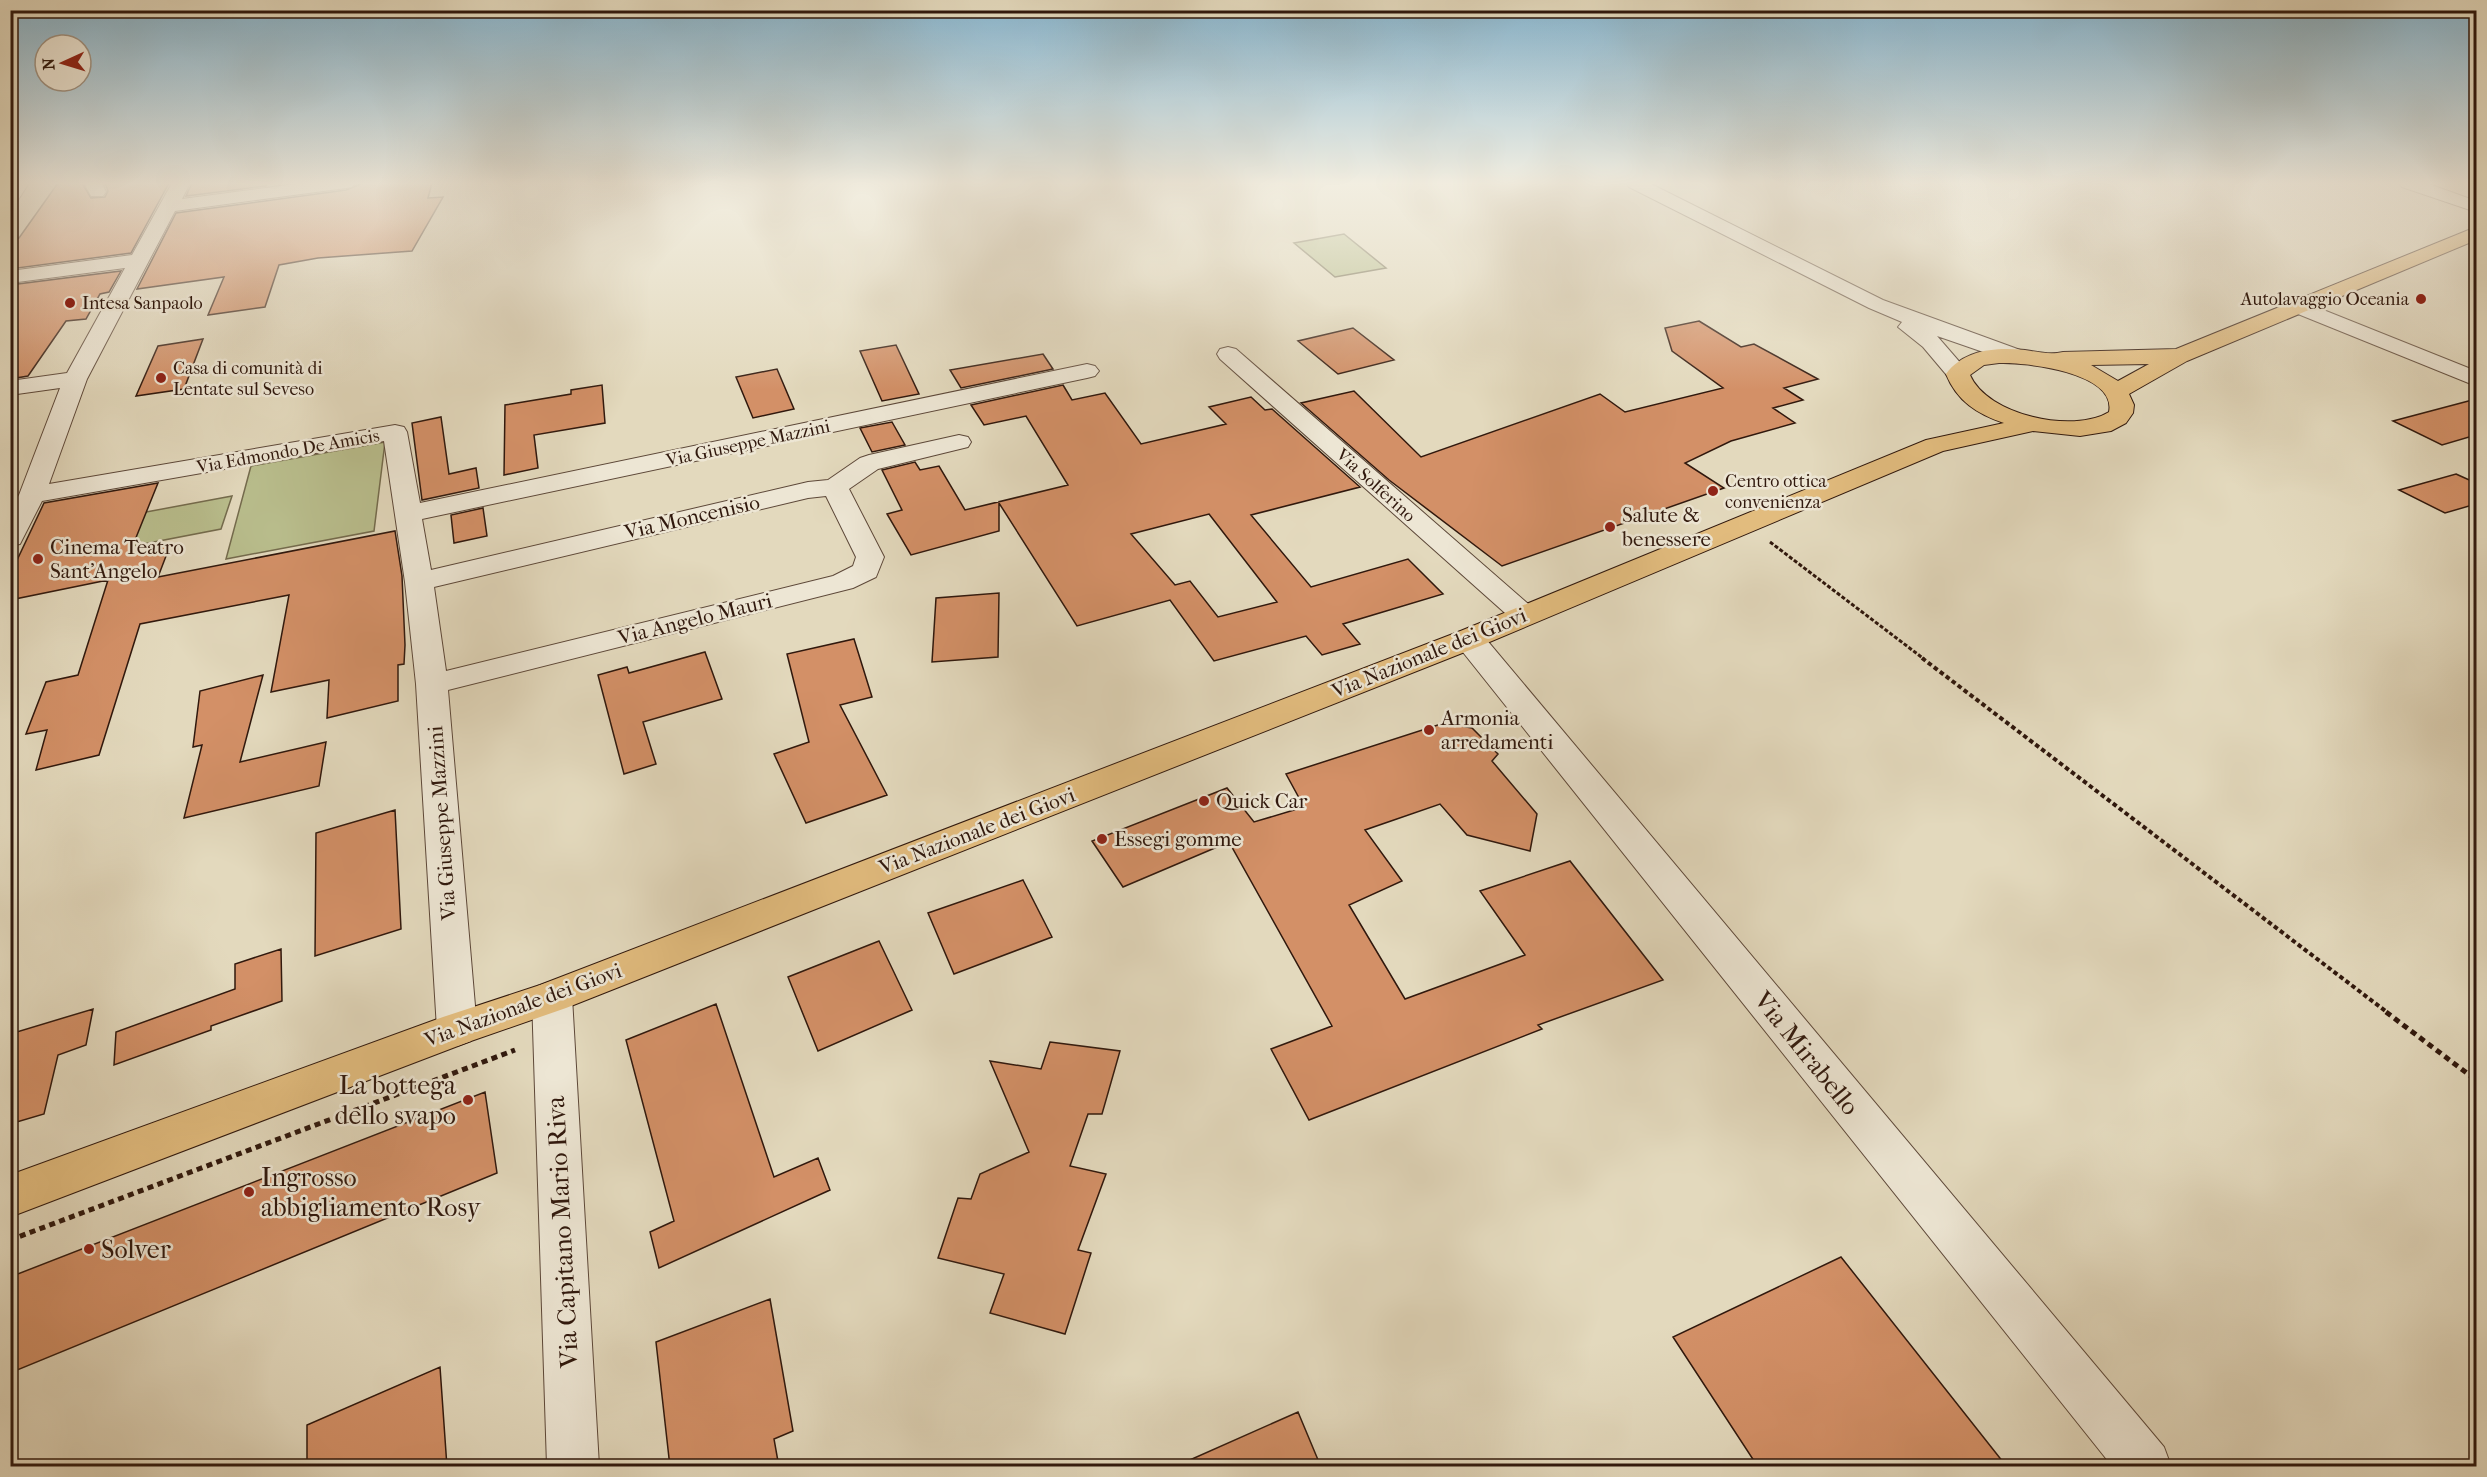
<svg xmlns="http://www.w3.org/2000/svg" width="2487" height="1477" font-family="'IM FELL French Canon',serif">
<rect width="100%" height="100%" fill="#e3d9bd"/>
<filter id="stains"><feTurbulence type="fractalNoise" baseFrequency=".00333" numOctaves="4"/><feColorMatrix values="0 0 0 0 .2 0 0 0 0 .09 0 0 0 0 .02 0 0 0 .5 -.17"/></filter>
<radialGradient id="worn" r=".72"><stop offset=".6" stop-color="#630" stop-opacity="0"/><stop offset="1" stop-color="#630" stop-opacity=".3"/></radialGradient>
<path fill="#b9be8d" stroke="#746b4d" stroke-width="1.5" d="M1344,234L1386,268L1335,277L1294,243Z
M385,442L374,531L226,559L251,466Z
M232,496L221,529L102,552L114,518Z"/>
<path fill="#d39067" stroke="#30180d" stroke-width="1.5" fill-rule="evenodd" d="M58,183H82L91,198L105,197L108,191L105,183H169L131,253L10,269V239L19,238Z
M192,183H266V186L186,196Z
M363,183H432L428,198L443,197L412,251L318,258L279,265L265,307L208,315L224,277L137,289L176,213L346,190Z
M121,271L109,292L100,294L86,319L66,321L28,376L10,379V285Z
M1699,321L1741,347L1754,344L1818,379L1784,388L1803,400L1773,408L1795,423L1731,441L1685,463L1724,488L1502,566L1389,480L1301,403L1354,391L1421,457L1600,394L1625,412L1723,388L1672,351L1665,328Z
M1353,328L1394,360L1338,374L1298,341Z
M203,339L184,389L136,396L158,346Z
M896,345L919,394L882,401L860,351Z
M1043,354L1053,369L961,388L950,370Z
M777,369L794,409L753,418L736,377Z
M602,385L605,423L534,435L538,468L504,475L505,405L571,394V390Z
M1063,385L1072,400L1105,393L1141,444L1226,424L1209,407L1251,397L1265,410L1272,409L1360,487L1251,515L1311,587L1408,559L1443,594L1343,624L1360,644L1322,655L1306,636L1214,661L1170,600L1077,626L999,503V531L911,555L887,514L902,510L882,470L915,462L920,470L939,466L965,510L1068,485L1026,416L984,425L971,405ZM1209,514L1277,602L1218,617L1190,581L1175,585L1131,534Z
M2476,399V435L2442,445L2393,421Z
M441,417L449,474L476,468L479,488L422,500L412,423Z
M892,422L905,445L872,452L860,428Z
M2456,474L2476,483V504L2445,513L2399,490Z
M158,483L131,550L171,543L158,577L395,531L402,576L405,645L404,664L398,665V701L327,718L329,680L271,692L289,595L140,624L99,755L36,770L47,730L26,734L46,682L78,675L108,580L10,600V575L44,503Z
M483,508L487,536L454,543L451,515Z
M999,593L998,657L932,662L936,598Z
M854,639L872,697L840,705L887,795L806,823L774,754L809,742L787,654Z
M705,652L722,699L643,722L656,764L624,774L598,675L627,667L629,673Z
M263,675L240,762L326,742L319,786L184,818L202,745L193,747L200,691Z
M1444,723L1472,728L1498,754L1492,761L1537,814L1530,851L1467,835L1440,804L1365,830L1402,881L1349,905L1405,999L1525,955L1480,891L1570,861L1663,980L1538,1025L1542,1029L1309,1120L1271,1049L1332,1026L1229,842L1123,887L1092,841L1227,788L1254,822L1304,807L1286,774Z
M395,810L401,929L315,956L316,833Z
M1023,880L1052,937L954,974L928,913Z
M879,941L912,1010L818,1051L788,977Z
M281,949L282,1001L211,1026V1030L114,1065L116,1032L235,989V964Z
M716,1004L774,1177L818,1158L830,1190L659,1268L650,1232L674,1221L626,1040Z
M93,1009L86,1045L58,1055L44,1114L10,1124V1034Z
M1050,1042L1120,1051L1102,1114H1088L1070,1166L1106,1174L1078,1250L1091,1253L1065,1334L990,1313L1004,1274L938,1258L958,1198L971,1199L980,1174L1029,1152L990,1061L1041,1069Z
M485,1092L497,1173L10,1373V1277Z
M1841,1257L2007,1467H1758L1673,1337Z
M770,1299L793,1431L774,1439L779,1467H670L656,1342Z
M440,1367L447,1467H307V1425Z
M1298,1412L1321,1467H1174Z"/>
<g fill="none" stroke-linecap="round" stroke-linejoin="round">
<g stroke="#5d4839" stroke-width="2">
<path id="minor" d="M29,183L16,203L10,204L11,183Z
M84,183H102L106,192L103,196H91Z
M172,183H190L182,199L303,183H355L352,187L346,188L175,211L87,379L49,484L395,425L404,427L407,432L420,503L1087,364L1095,366L1099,371L1095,376L1087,378L422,519L431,570L808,482L828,480L860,458L869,455L959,435L968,437L971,442L968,447L878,469L849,489L884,557L876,577L853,588L448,690L477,1029L471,1041L457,1046L443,1041L437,1029L416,684L405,582L384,441L42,501L20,544L10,546V511L19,495L60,388L10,395V381L67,373L125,268L10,283V271L132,255ZM826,496L856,557L853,566L833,576L446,671L434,587L808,498Z
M1626,183H1649L1883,300L2023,351L2026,356L2023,361L2015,363L1937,336L1970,374L1966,379L1958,381L1950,379L1923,347L1898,327L1902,322L1869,308L1629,187Z
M2399,183H2426L2476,201V212L2402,187Z
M2301,301L2476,371V386L2293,312L2290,307L2293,302Z
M1228,347L1236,349L1534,609L1539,615L1534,621L1524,624L1514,621L1220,359L1217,354L1220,349Z
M1469,630L1480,632L2164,1447L2171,1466H2112L1458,646L1454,639L1458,632Z
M552,981L566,986L572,997L599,1466H547L532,997L538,986Z"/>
</g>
<g stroke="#30180d" stroke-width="2">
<path id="major" d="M2476,227V240L2187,361L2129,394L2134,405L2133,413L2126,423L2111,431L2080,436L2033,431L1943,451L1480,646L566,1008L471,1041L10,1217V1175L443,1017L540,985L1458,632L1926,440L2004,423C1977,414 1957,401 1946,374C1964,349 1997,347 2025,350C2039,352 2050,355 2063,352L2176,349ZM1999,363C2024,362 2117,372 2109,412C2073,434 1987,415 1970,375L1984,365ZM2149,364L2118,381L2091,365Z"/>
</g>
<path stroke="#30180d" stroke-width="3" stroke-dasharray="4 2" stroke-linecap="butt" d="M1770,542L1924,659"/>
<path stroke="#30180d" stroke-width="4" stroke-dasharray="4.5 3" stroke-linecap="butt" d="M1922,658L2388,1013"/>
<path stroke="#30180d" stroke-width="5" stroke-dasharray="6 4.5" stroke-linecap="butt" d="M2386,1012L2476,1080
M10,1240L515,1050"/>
<use href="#minor" fill="#ede6d4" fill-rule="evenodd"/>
<use href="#major" fill="#e2bc7e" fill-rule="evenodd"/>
</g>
<linearGradient id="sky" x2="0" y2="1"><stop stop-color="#87b6d0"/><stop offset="0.47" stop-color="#f2eee1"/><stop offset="1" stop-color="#f2eee1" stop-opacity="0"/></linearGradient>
<rect width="2487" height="390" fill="url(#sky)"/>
<g fill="#8f2418" stroke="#ede6d4" stroke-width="2">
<circle cx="2421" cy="299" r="6"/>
<circle cx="70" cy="303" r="6"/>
<circle cx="161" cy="378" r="6"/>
<circle cx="1713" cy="491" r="6"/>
<circle cx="1610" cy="527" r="6"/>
<circle cx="38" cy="559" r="6"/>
<circle cx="1429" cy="730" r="6"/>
<circle cx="1204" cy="801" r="6"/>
<circle cx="1102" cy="839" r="6"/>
<circle cx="468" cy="1100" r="6"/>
<circle cx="249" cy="1192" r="6"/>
<circle cx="89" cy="1249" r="6"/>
</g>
<g text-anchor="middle" stroke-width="5" stroke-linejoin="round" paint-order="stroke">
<g font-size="18" fill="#30180d" stroke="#ede6d4" text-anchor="start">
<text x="2409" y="305" text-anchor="end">Autolavaggio Oceania</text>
<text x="82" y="309">Intesa Sanpaolo</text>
<text x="173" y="374">Casa di comunità di<tspan x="173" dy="21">Lentate sul Seveso</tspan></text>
<text x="1725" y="487">Centro ottica<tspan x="1725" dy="21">convenienza</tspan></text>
</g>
<g font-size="18" fill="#30180d" stroke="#ede6d4">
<text transform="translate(748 443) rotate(-12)" y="6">Via Giuseppe Mazzini</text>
<text transform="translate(288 451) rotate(-10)" y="6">Via Edmondo De Amicis</text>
<text transform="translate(1376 485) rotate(42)" y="6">Via Solferino</text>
</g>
<g font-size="21" fill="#30180d" stroke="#ede6d4" text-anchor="start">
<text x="1622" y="522">Salute &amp;<tspan x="1622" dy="24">benessere</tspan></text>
<text x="50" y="554">Cinema Teatro<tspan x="50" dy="24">Sant'Angelo</tspan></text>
<text x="1441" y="725">Armonia<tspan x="1441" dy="24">arredamenti</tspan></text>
<text x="1216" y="808">Quick Car</text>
<text x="1114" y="846">Essegi gomme</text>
</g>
<g font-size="21" fill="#30180d" stroke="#ede6d4">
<text transform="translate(692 517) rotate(-13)" y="7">Via Moncenisio</text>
<text transform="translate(695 619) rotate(-14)" y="7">Via Angelo Mauri</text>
<text transform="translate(1429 653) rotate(-22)" y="7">Via Nazionale dei Giovi</text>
<text transform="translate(442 823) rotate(-94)" y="7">Via Giuseppe Mazzini</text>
<text transform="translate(977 831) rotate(-21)" y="7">Via Nazionale dei Giovi</text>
<text transform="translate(523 1005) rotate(-20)" y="7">Via Nazionale dei Giovi</text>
</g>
<g font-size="26" fill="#30180d" stroke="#ede6d4">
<text transform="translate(1807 1053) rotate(51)" y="9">Via Mirabello</text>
<text transform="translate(562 1232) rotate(-93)" y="9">Via Capitano Mario Riva</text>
</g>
<g font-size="26" fill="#30180d" stroke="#ede6d4" text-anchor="start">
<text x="456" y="1094" text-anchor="end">La bottega<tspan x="456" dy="30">dello svapo</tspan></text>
<text x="261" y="1186">Ingrosso<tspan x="261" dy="30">abbigliamento Rosy</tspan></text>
<text x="101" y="1258">Solver</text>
</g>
</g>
<rect width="2487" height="1477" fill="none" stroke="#e3d9bd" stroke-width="36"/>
<rect x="12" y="12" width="2463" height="1453" fill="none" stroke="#30180d" stroke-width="3"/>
<rect x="18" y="18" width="2451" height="1441" fill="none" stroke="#30180d" stroke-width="1.5"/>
<g transform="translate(63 63) rotate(266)"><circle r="28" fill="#ede6d4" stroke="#a19484" stroke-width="1.5"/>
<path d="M0-4.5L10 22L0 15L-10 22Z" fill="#8f2418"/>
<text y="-9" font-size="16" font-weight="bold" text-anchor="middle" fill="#30180d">N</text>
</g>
<rect width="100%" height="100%" filter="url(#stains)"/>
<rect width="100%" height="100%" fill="url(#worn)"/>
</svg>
